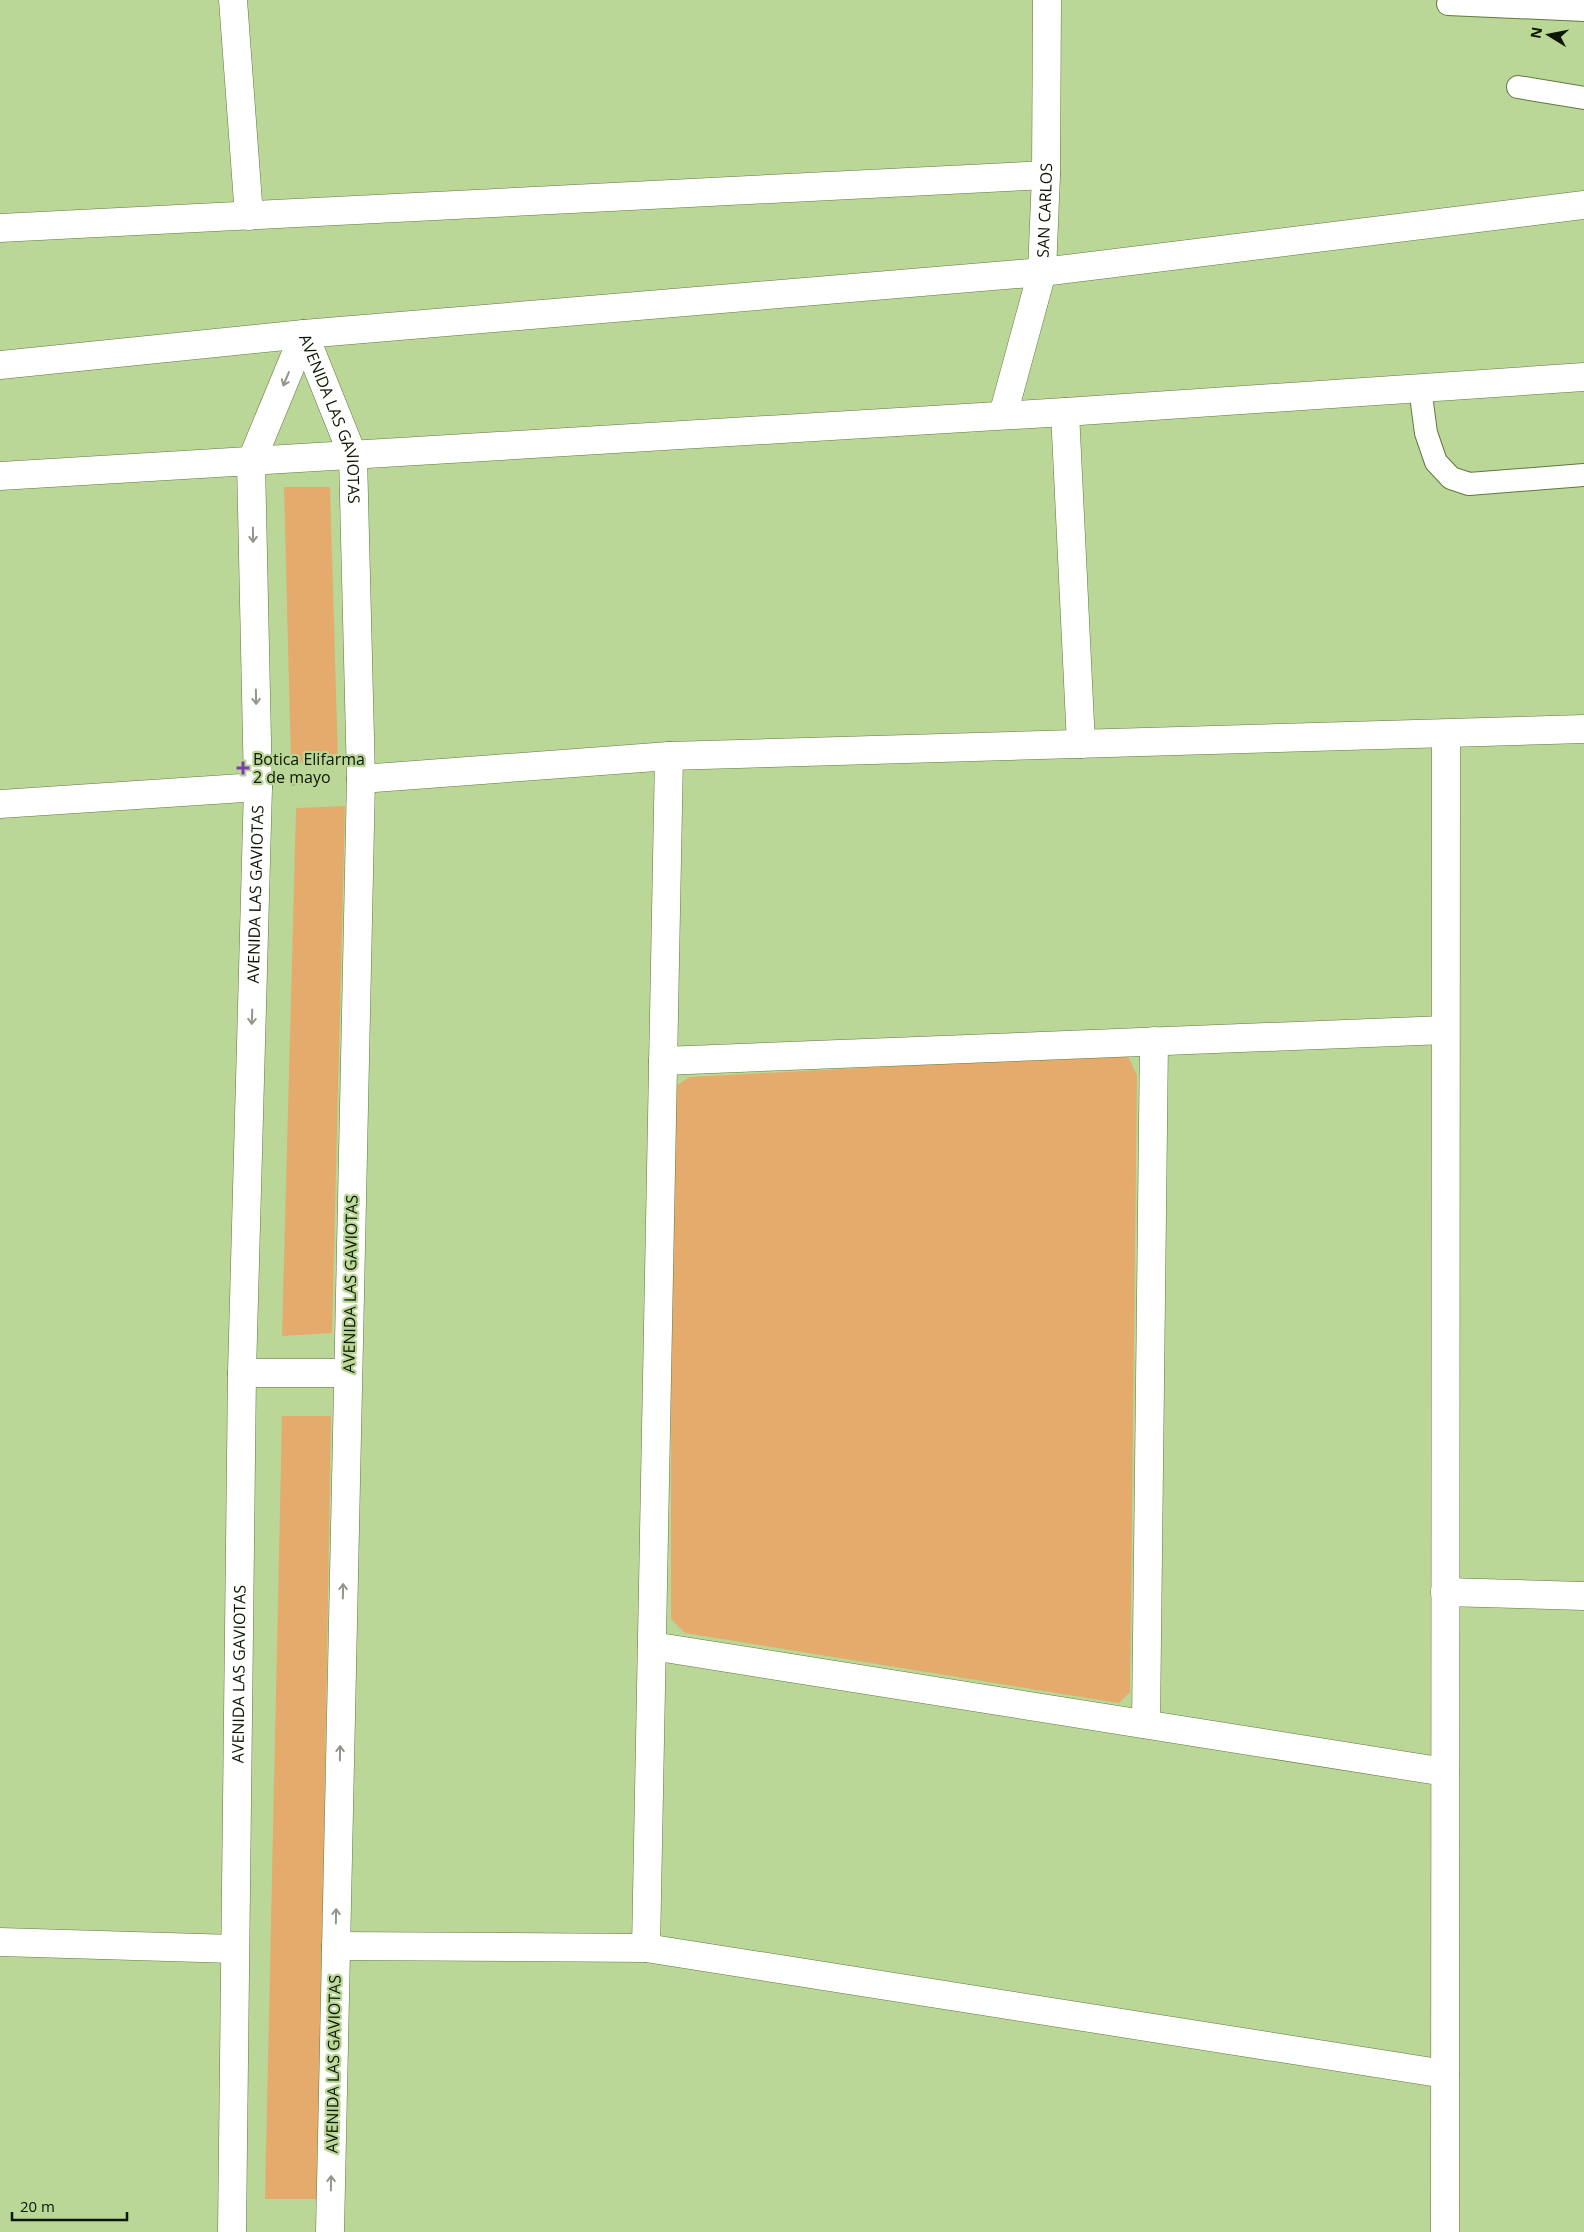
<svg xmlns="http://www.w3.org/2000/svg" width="1584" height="2232" font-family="'Open Sans',sans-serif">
<rect width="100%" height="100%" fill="#bad797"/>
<path fill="#e4ab6d" d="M284,487H330L338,762L291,763Z
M345,806L332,1333L282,1336L296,808Z
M1127,1054L1137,1075L1130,1692L1119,1703L685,1633L671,1619V1089L690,1077Z
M282,1416H331L318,2199H265Z"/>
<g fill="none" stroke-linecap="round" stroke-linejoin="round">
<g stroke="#60793c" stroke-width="24">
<path id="service" d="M1448,4L1584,10
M1518,87L1584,98
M1420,388L1426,433L1436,462L1451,478L1469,484L1584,475"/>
</g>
<g stroke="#60793c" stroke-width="29">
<g id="minor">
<path d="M233,0L249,216"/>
<path d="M0,228L1046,175"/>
<path d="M1065,412L1081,744"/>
<path id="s1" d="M1003,415L1042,272L1046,175L1047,0"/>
<path d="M361,779L669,756L1584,729"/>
<path d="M0,804L258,787"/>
<path d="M663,1061L1445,1030"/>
<path d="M242,1373H348"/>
<path d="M1445,1592L1584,1596"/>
<path d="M652,1646L1445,1772"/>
<path d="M1146,1724L1154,1041"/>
<path d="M0,1942L234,1949"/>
<path d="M336,1946L646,1948L1445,2074"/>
<path d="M646,1948L669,756"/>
<path d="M1445,2232L1446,734"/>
</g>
</g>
<g stroke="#60793c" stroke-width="29">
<g id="tertiary">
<path id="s2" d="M304,334L353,456L361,779L330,2232"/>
<path d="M0,365L304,334L1042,272L1584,205"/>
<path d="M0,476L1065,412L1584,377"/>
<path id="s3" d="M232,2232L242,1373L258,787L251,462L304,334"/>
</g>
</g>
<path stroke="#758a5b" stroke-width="3" stroke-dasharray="4 4" stroke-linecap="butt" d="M291,784L327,782"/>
<use href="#service" stroke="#fff" stroke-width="22"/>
<use href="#minor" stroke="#fff" stroke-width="28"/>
<use href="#tertiary" stroke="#fff" stroke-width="28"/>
</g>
<defs><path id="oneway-shaft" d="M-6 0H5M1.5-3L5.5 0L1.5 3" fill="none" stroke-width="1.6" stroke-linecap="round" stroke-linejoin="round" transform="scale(1.25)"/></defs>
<g stroke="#92968d">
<use href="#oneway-shaft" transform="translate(286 379) rotate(113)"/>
<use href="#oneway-shaft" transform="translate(253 535) rotate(89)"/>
<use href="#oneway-shaft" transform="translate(256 697) rotate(89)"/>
<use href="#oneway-shaft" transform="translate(252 1017) rotate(92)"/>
<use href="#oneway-shaft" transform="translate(343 1591) rotate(-89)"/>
<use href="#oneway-shaft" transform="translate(340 1753) rotate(-89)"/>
<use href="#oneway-shaft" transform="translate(336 1916) rotate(-89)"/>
<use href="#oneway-shaft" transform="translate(331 2183) rotate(-89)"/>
</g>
<path fill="#7e3baf" stroke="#bad797" stroke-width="2" d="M240.5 760.5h5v5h5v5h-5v5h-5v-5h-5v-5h5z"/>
<g text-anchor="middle" stroke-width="4.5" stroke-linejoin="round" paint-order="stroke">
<g font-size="16" fill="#0c1601" stroke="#bad797">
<text dy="6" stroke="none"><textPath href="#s1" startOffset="210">SAN CARLOS</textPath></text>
<text dy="6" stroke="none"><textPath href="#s2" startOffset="90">AVENIDA LAS GAVIOTAS</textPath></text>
<text dy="6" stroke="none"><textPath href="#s3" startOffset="1338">AVENIDA LAS GAVIOTAS</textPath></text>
<text transform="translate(350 1284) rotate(-89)" y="6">AVENIDA LAS GAVIOTAS</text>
<text dy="6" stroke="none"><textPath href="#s3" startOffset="558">AVENIDA LAS GAVIOTAS</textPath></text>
<text transform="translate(333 2064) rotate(-89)" y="6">AVENIDA LAS GAVIOTAS</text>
</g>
<g font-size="16" fill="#0c1601" stroke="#bad797" text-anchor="start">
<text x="253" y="765">Botica Elifarma<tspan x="253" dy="18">2 de mayo</tspan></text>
</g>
</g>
<g transform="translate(1549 35) rotate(280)" stroke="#bad797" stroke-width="4" paint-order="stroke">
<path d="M0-4L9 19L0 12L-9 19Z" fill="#0c1601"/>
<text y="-8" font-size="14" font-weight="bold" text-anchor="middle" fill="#0c1601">N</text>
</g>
<path d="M12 2212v8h115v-8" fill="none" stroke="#0c1601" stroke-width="2.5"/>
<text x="20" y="2212" font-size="15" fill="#0c1601" stroke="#bad797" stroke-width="4" paint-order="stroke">20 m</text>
</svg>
